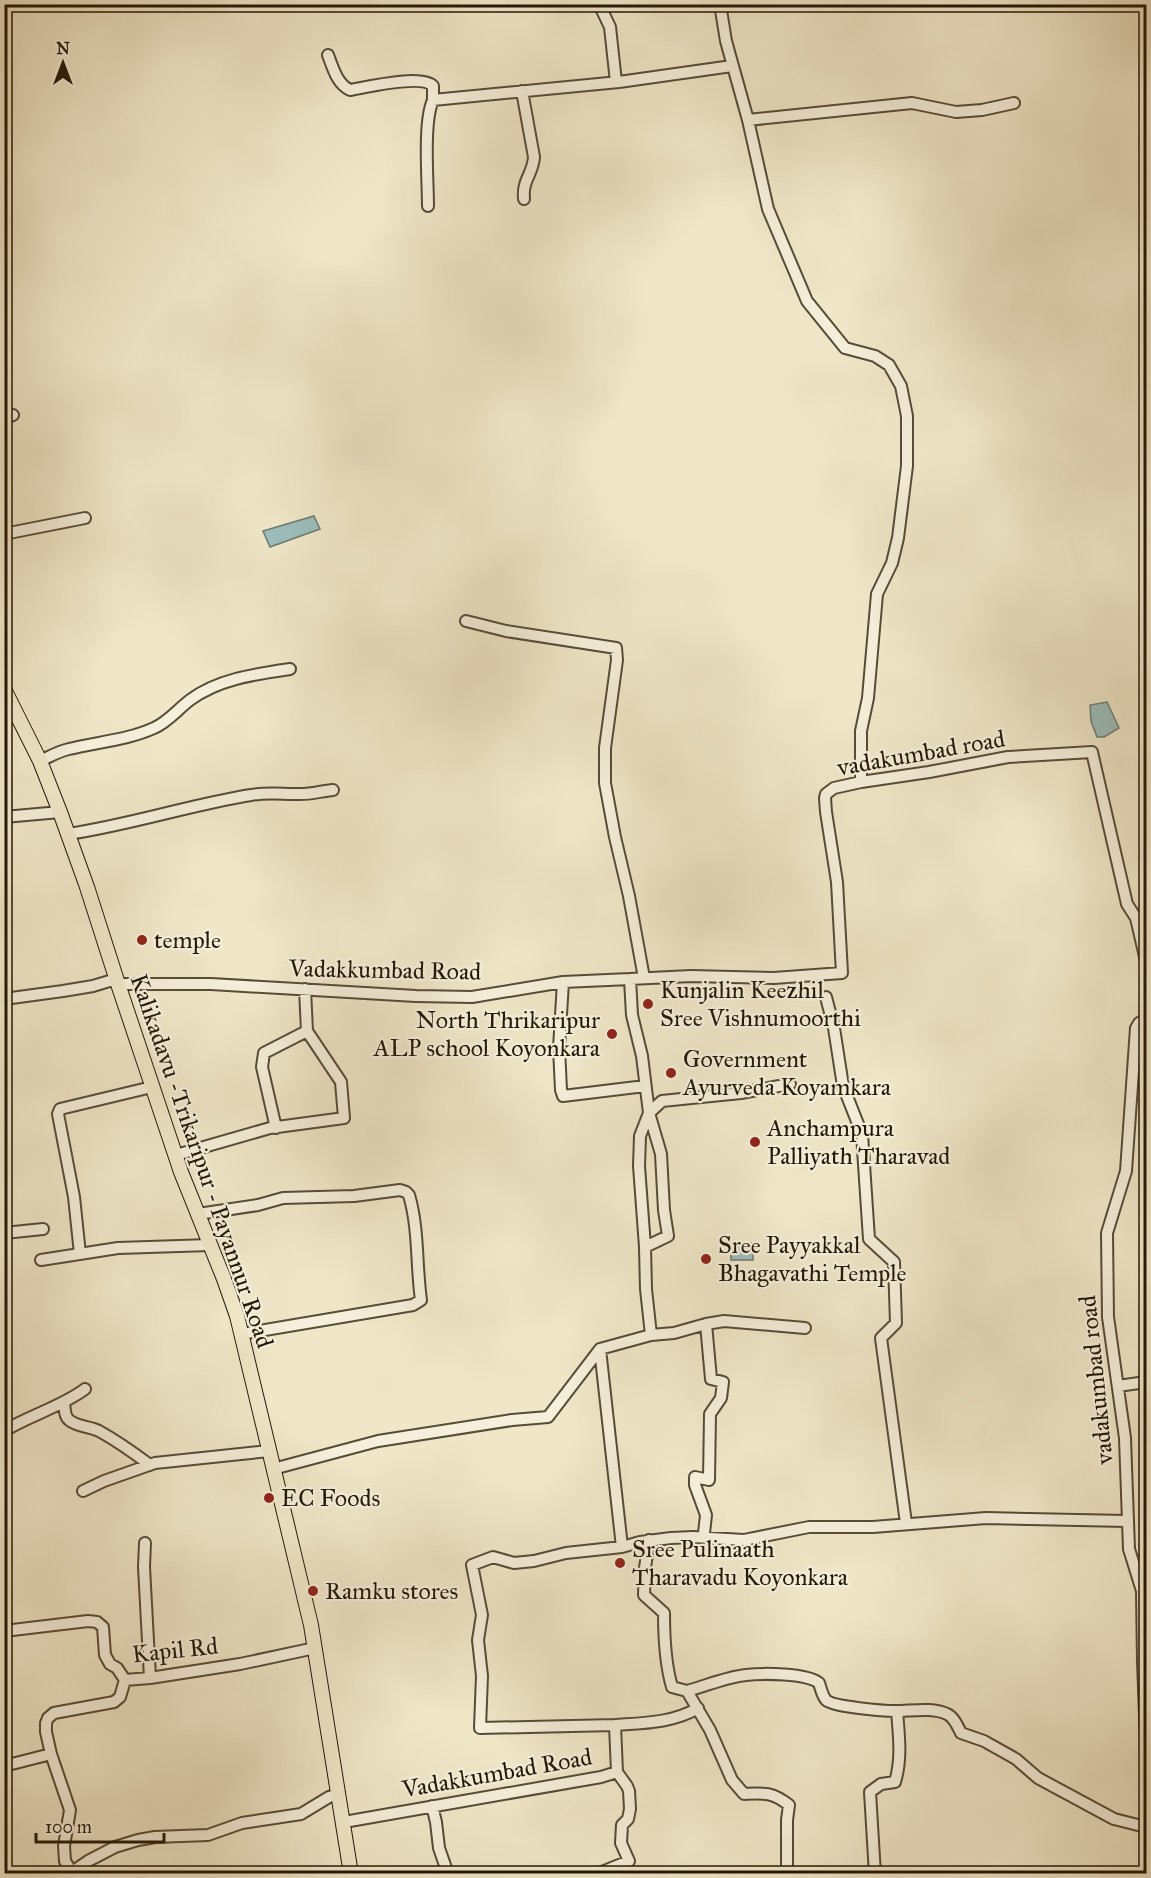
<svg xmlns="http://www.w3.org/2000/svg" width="1151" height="1878" font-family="'IM FELL Great Primer',serif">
<rect width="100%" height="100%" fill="#efe7c8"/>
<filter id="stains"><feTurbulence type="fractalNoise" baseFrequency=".00333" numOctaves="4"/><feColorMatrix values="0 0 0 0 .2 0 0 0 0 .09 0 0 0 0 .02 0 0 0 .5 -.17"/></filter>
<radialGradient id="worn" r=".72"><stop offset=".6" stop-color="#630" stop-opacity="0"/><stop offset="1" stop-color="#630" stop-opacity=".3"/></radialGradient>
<path fill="#9cbebd" stroke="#6c7c74" stroke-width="1.5" d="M314,516L320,529L270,547L263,531Z
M1107,702L1119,728L1104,737H1097L1091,721L1090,705Z
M753,1243V1260H731V1243Z"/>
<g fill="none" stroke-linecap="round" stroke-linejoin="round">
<g stroke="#574c36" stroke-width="14">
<path id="minor" d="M599,4L610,27L616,82
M720,4L726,41L748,120L768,209L807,301L845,348L875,356L889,365L901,386L907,416V466L898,538L892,563L877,594L868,698L861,731V782
M328,55C333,68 337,84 350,90C367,87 422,74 433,86V100
M522,91L534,157C533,174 522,180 524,199
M748,120L912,103L956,112L982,110L1014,103
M428,206C428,180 423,122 433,100L619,82L732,66
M4,418L13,415
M4,534L85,518
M466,621L506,631L616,648L617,660L605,748V783L615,837L629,896L644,978
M40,761C49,757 59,751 69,749C97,742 128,740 154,728C168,722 178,709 190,700C218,679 256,674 290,669
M4,817L60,812
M68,834C130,825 189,805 251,795C267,792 282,794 297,794C309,795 321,791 333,790
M630,979L691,976L774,978L842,973L837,882L826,812L825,798L826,794L834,788L861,782L929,772L1008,757L1092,752L1127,904L1136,918L1146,961
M563,982L559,1048L561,1090L563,1096L645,1086
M118,984H211L416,996L472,997L563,982L630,979L632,1015L642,1056L649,1113L640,1136L639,1166L645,1247L646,1289L651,1335L600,1349L622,1547L566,1553L534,1561L514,1563L493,1557L472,1565L482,1615L478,1640L482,1676L480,1728L615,1725L617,1772L601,1777L344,1822
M826,997L834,1028L843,1086L862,1134L869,1239L894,1262L896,1323L881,1338L906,1523
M4,999L63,991L93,986L116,979
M1146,1019L1139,1023L1136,1028L1126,1171L1107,1233L1108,1317L1125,1438L1129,1549L1142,1591L1143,1662L1146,1743
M276,1128L262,1067L264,1053L307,1031L305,989
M176,1155L270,1128L344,1118L341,1082L307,1031
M198,1214L258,1205L283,1198L354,1196L400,1190L406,1192L409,1195C419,1229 416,1265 421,1300L413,1305L241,1334
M4,1233L43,1229
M645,1247L668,1236L664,1210L661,1154L649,1113L662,1101L741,1093L790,1084
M80,1254L74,1197L58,1114L60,1109L152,1087
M41,1260L118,1248L210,1245
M651,1335L674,1333L706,1324L724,1321L805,1328
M1118,1386L1146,1382
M64,1402C65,1408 64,1416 69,1420C77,1427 89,1426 99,1431C117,1441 134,1453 150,1465
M4,1431C30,1415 61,1407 85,1389
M273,1469L378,1441L512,1420L548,1417L600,1349
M83,1491L104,1481L155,1463L269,1451
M704,1533L706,1515L695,1485V1477L709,1480L710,1414L721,1398L723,1382L711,1379L706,1324
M649,1540L645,1568L644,1595L664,1613C664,1639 665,1663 672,1687L687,1691
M145,1543L144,1567L150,1678
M622,1547L640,1542L671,1538L693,1537L744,1540L809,1527H873L986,1518L1127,1521
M4,1631L88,1621L97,1622L103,1627L105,1655L110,1664L117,1668L125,1680L150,1678L240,1664L315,1648
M615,1725C643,1723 673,1723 698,1708
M4,1766L51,1754
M432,1806L436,1822L439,1848L448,1874
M72,1872L88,1861L115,1847L138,1840L155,1837L208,1835L242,1823L301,1814L329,1797L339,1794
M73,1874L65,1861L64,1846L70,1810L51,1754L46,1732V1723L48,1718L54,1713L114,1702L120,1697L125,1680
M597,1874L629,1861L621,1843L622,1825L628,1819L630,1809L629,1791L627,1786L617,1772
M787,1874V1820L789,1805C772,1792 765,1793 744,1794L732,1780L710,1730L687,1691C706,1686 726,1677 746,1675C763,1673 806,1673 819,1683C821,1689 822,1695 826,1700C833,1707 884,1711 896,1711C911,1711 933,1707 947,1714C954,1717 958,1727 961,1733L984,1741L1016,1759L1038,1778L1114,1819L1146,1827
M875,1874L870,1792L881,1784L895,1782C902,1759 899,1736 897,1711"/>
</g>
<g stroke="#241806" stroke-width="16">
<path id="major" d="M4,689L40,761L60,812L87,887L118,984L181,1172L224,1279L237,1316L311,1625L351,1874"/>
</g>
<use href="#minor" stroke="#f5efdb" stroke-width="10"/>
<use href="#major" stroke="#efe7c8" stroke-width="14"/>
</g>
<g fill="#8f2418" stroke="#f5efdb" stroke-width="2">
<circle cx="142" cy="940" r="6"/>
<circle cx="648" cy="1004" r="6"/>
<circle cx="612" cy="1034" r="6"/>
<circle cx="671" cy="1073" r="6"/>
<circle cx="755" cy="1142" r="6"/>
<circle cx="706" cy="1259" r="6"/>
<circle cx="269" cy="1498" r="6"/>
<circle cx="620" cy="1563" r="6"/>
<circle cx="313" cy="1591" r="6"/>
</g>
<g text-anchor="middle" stroke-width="4.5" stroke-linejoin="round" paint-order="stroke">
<g font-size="24" fill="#241806" stroke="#f5efdb">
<text transform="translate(921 753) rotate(-10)" y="8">vadakumbad road</text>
<text transform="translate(385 970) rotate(1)" y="8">Vadakkumbad Road</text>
<text transform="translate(202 1161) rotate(71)" y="8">Kalikadavu -Trikaripur - Payannur Road</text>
<text transform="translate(1096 1380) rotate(-96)" y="8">vadakumbad road</text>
<text transform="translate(175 1650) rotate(-6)" y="8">Kapil Rd</text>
<text transform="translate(497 1773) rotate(-10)" y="8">Vadakkumbad Road</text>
</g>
<g font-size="24" fill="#241806" stroke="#f5efdb" text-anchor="start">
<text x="154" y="948">temple</text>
<text x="660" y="998">Kunjalin Keezhil<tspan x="660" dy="28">Sree Vishnumoorthi</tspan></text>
<text x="600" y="1028" text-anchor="end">North Thrikaripur<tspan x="600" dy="28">ALP school Koyonkara</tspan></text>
<text x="683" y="1067">Government<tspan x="683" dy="28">Ayurveda Koyamkara</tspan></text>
<text x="767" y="1136">Anchampura<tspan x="767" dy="28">Palliyath Tharavad</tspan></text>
<text x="718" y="1253">Sree Payyakkal<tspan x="718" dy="28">Bhagavathi Temple</tspan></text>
<text x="281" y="1506">EC Foods</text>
<text x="632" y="1557">Sree Pulinaath<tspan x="632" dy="28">Tharavadu Koyonkara</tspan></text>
<text x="325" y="1599">Ramku stores</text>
</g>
</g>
<rect width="1151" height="1878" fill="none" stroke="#efe7c8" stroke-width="24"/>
<rect x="6" y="6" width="1139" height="1866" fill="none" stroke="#241806" stroke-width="3"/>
<rect x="12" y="12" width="1127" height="1854" fill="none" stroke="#241806" stroke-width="1.5"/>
<g transform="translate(63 63)" stroke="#f5efdb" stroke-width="4.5" paint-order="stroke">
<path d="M0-4.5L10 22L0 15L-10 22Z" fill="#241806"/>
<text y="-9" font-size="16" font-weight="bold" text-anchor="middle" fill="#241806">N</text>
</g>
<path d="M36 1833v9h128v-9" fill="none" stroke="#241806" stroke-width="3"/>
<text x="45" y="1833" font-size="18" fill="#241806" stroke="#f5efdb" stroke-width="4.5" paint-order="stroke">100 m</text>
<rect width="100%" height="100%" filter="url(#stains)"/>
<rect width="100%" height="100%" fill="url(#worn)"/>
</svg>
